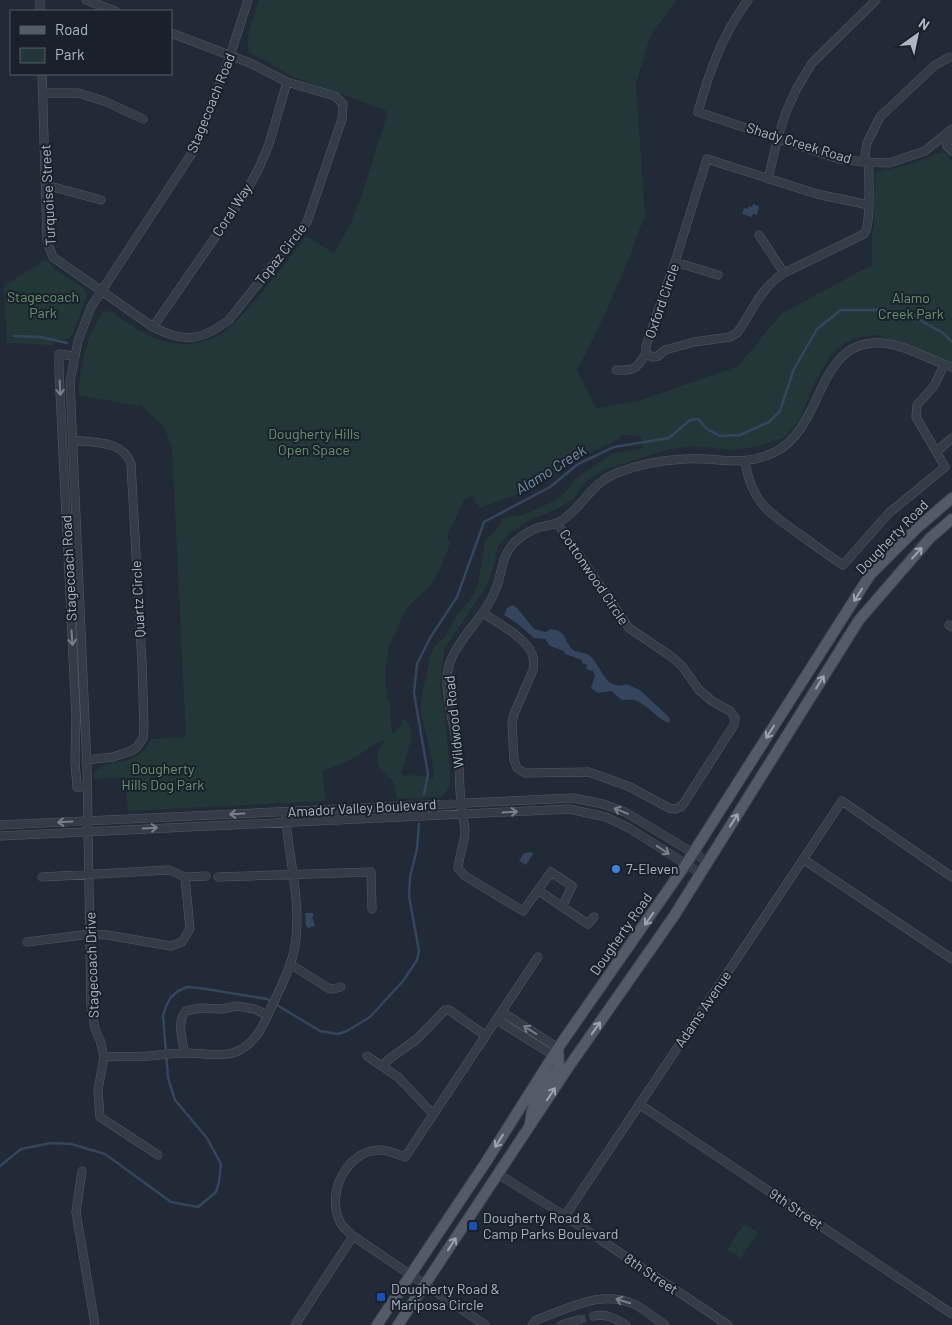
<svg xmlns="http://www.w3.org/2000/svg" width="952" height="1325" font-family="Barlow,sans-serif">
<rect width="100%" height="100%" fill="#212a36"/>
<path fill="#233738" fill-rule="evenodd" d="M259,0H676L649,39L636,84L645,215L624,271L598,329L577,370L596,408L639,401L738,366L782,313L872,265V231L874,230V194L876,172L911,164L941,152L945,153L952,161V363L879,336L874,335L855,338L845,343L832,354L815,381L799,421L783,438L760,446L735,450L690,446L666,450L606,469L589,479L572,500L553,511L531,519L510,533L498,546L494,565L487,585L444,650L440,685L445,714L450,775L449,787L442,797L397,799L394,781C376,768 371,759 385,740L375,744L354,758L323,771L325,801L128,811L125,777L94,779V774C110,754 137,770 151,739L186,737L172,448L165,428L140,404L138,406L78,395C80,365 86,338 103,312L110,311C127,322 144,336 163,341C182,347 206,344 222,333C234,325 244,313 254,301C273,280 290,259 306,236L334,253L350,225L362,195L387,115L385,110L291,76L249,52C244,37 255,15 259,0ZM623,435L642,436L643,448L612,454L575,479L569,489L554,501L521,516H511L502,519L499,527L485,541L478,585L470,600L457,614L445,637L435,646L431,654L422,694L420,708L432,759L434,779L416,775L406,776L401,774L411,739V726L403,718L400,728L392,734L390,705L387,698L385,670L389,648L406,609L432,584L440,570L450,543L447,537L463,501L472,496L477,505L480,508L483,507L526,491L558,473L570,462L610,444Z
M46,259L55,269L83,288L87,293L86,298L73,334L69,339L53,340V345L7,343L4,286Z
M744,1224L758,1232L741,1258L727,1250Z"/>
<path fill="#35455d" d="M753,204L759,206L757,215L753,214L752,217L742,214L744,208L748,209L749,206L752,207Z
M513,605L518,609L534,629L546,632L550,629C567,631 563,639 572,649C577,654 585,651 590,656C602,666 605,692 626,684L640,690L669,717L670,721L669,723C656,719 648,704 634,700C631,699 626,700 622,700L611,691L598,693L591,688L595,675L593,671L586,669L587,665L582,663V660L565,654L564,651L550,646L545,639L534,638L518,624L504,615L507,608Z
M532,852L533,854L526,865L519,861L524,853Z
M305,913H313L314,916L312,917L315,926L308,928L306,926Z"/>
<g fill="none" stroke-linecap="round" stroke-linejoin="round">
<path stroke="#35455d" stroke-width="2.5" d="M14,336L41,337L67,343
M424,794L428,774L414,693L417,664L430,638L457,597L484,522L550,487L578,464L614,447L669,438L690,420L698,419L707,429L720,436L740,435L769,422L780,411L794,369L817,329L841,310H882L911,315L943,333L952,342
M0,1166L21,1149L51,1143L71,1144L105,1154L171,1202L198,1207L216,1192L219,1182L221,1164L207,1138L175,1100L168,1078L163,1016L166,1006L171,997L178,991L187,987L200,988L267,999L320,1031L338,1034L347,1031L370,1017L403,981L417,960L419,951L409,896L410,877L417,849L419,824"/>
<path stroke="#363f4b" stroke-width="8" stroke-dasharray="8 4" stroke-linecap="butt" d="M578,1320L594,1316"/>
<g stroke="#515964" stroke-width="9">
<path id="minor" d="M40,0V11
M86,0L115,11
M748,0C723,33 709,72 698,112L839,159L864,162L889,163L925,151L952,129
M42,74L47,238L49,247L53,257L153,327C184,343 201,341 229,320L307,222L342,119L343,104L335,96L287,82L250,63L171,33
M43,93H78L104,101L143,119
M952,138L945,136L947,146L952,151
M864,162L867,143L880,117L935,65L950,57
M768,179L778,137L786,112L796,90L812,63L876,0
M46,185L101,200
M869,205L817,194L707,159L675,262L646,346V353L652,357L658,356L665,350L694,342L730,337L737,333C753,311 760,288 784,273L864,234C872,224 868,178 869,162
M759,235L784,273
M675,262L718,275
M153,327L245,194L259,168L269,144L287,82
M74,356L59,354V372L76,717L75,762L77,787H87
M616,370C634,371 637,369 646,353
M72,440C94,443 123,440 131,464L142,663L144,727L143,738L137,747L131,751L113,757L86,760
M936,452L952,438
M745,462C752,504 770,513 802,536C816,546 829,556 843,565L889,513L945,467L916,417L917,405L934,386L944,365
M483,613C498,623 526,638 532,654C534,659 534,665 533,670L514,714L512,722L514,760L517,768L525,773L589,772L630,787L669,808L675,809L682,806L734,725L735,718L730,711L712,701L699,690L682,666L672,657L629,628L557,523
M949,625L952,627
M0,825L573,798L603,804L625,812L708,862
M0,836L569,809L606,817L629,828L700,873
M803,859L952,959
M185,877L206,876
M218,877L371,872L372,909
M539,891L588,924L594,917
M562,907L572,886L551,872L523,911L465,876L458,868C459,856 465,843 465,830C465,824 462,818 462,813C459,792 460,772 458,751C455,728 446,701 447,678C447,647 484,620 495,591C503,573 500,558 514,543C521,536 531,530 540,527C545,526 552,525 557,523C581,512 588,484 617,473C637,465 663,460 685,459C719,457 742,468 775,452C826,426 815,339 882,343C906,345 929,360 952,367
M27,942L90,934L107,935L171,946L182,942L190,929L185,877L169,870L42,877
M290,964L328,988L333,989L341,987
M502,1012L558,1048
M497,1020L553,1055
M184,1053C183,1039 176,1022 186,1011L200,1008L222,1009L237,1006L254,1009L268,1015
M367,1056L398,1077L433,1114
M104,1057C119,1056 134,1057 149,1056C161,1055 172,1053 184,1053C201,1052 224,1059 240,1050C257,1041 264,1024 271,1008C279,991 288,974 293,955C304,912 289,862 286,819
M383,1066L389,1059L417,1039L445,1010H449L486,1036
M639,1104L952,1314
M158,1155L100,1117L98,1090L104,1057L100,1040L95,1029L91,1006L87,767L70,382L78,341L91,307L194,150L230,56L248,0
M82,1171L76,1212L95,1325
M498,1174L565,1216L728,1325
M565,1216L842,801L952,877
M594,1316C606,1313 616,1319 626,1325
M295,1325L353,1236
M485,1325L353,1236C349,1232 342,1227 340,1222C326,1193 346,1152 378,1150C386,1149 397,1154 405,1157L538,957
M532,1325L536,1320C568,1309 603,1288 636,1305C646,1311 656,1319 665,1325
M561,1325L578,1320"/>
</g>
<g stroke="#3d4550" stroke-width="12">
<path id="major" d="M530,1124L532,1111L535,1101L559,1066L558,1048
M377,1325L486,1162L558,1048L686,864L870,575L916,529L952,498
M398,1325L570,1065L674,916L859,620L930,538L952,519"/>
</g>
<use href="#minor" stroke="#343c47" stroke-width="8"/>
<use href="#major" stroke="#525b67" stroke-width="10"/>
</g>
<defs><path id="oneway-shaft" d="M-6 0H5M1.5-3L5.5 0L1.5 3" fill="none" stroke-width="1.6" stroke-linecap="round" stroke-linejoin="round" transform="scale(1.25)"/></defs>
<g stroke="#777f8b">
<use href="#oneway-shaft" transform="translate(60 388) rotate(87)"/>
<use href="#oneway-shaft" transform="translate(72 638) rotate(86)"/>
<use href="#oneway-shaft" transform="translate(621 811) rotate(-158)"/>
<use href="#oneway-shaft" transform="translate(510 812) rotate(-3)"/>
<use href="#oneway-shaft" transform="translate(237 814) rotate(177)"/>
<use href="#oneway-shaft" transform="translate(65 822) rotate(177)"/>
<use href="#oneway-shaft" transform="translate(150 828) rotate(-3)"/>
<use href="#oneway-shaft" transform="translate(663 850) rotate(33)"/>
<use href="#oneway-shaft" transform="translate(530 1030) rotate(-148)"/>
<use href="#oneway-shaft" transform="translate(623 1301) rotate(-163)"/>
</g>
<g stroke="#9ca4b1">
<use href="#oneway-shaft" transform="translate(917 553) rotate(-48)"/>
<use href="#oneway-shaft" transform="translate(858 595) rotate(123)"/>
<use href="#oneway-shaft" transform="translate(820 682) rotate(-58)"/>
<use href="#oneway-shaft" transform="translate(770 732) rotate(123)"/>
<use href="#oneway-shaft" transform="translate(734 820) rotate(-58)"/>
<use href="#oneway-shaft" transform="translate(649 919) rotate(125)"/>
<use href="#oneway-shaft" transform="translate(596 1028) rotate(-55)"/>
<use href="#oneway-shaft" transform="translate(551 1094) rotate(-56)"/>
<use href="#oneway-shaft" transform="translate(499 1141) rotate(122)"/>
<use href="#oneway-shaft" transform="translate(452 1244) rotate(-57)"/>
</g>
<circle fill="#3f7fe0" stroke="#1a212b" stroke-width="2" cx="616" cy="869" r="5"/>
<g fill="#1a4fb4" stroke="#1a212b" stroke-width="2">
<rect x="468" y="1221" width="10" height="10" rx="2.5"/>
<rect x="376" y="1292" width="10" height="10" rx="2.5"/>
</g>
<g text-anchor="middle" stroke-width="4" stroke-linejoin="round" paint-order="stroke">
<g font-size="14" fill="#aeb6c3" stroke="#1a212b">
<text transform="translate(211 103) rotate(-68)" y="5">Stagecoach Road</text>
<text transform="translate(799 143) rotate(17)" y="5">Shady Creek Road</text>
<text transform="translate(48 195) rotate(-93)" y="5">Turquoise Street</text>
<text transform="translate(232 210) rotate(-57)" y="5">Coral Way</text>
<text transform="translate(281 254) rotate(-52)" y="5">Topaz Circle</text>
<text transform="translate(662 301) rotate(-71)" y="5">Oxford Circle</text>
<text transform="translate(892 537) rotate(-46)" y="5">Dougherty Road</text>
<text transform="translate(69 568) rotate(-93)" y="5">Stagecoach Road</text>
<text transform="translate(594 577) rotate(56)" y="5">Cottonwood Circle</text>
<text transform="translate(138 599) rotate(-93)" y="5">Quartz Circle</text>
<text transform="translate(454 722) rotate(-96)" y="5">Wildwood Road</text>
<text transform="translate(362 808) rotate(-3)" y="5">Amador Valley Boulevard</text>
<text transform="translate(621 934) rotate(-55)" y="5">Dougherty Road</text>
<text transform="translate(92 965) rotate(-92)" y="5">Stagecoach Drive</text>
<text transform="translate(703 1009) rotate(-56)" y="5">Adams Avenue</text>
<text transform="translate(796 1209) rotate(34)" y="5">9th Street</text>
<text transform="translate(651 1274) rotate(34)" y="5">8th Street</text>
</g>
<g font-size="14" fill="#679371" stroke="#1a212b">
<text x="43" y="302">Stagecoach<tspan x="43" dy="16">Park</tspan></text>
<text x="911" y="303">Alamo<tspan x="911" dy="16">Creek Park</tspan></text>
<text x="314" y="439">Dougherty Hills<tspan x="314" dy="16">Open Space</tspan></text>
<text x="163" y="774">Dougherty<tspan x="163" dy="16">Hills Dog Park</tspan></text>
</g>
<g font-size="14" fill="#aeb6c3" stroke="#1a212b" text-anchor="start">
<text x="626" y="874">7-Eleven</text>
<text x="483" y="1223">Dougherty Road &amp;<tspan x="483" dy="16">Camp Parks Boulevard</tspan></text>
<text x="391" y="1294">Dougherty Road &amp;<tspan x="391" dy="16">Mariposa Circle</tspan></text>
</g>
<g font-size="15" font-style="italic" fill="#778eaa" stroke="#1a212b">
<text transform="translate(551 470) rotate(-32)" y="5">Alamo Creek</text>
</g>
</g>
<rect x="10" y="10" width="162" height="65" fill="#1a212b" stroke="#555d68"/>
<rect x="20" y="26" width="25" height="8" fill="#525b67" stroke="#555d68"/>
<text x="55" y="35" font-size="15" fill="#aeb6c3">Road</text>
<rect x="20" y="48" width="25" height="15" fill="#233738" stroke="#555d68"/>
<text x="55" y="60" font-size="15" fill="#aeb6c3">Park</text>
<g transform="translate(917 35) rotate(33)" stroke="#1a212b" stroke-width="4" paint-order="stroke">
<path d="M0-4L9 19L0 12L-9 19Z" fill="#aeb6c3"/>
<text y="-8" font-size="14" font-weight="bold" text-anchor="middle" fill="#aeb6c3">N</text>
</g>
</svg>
